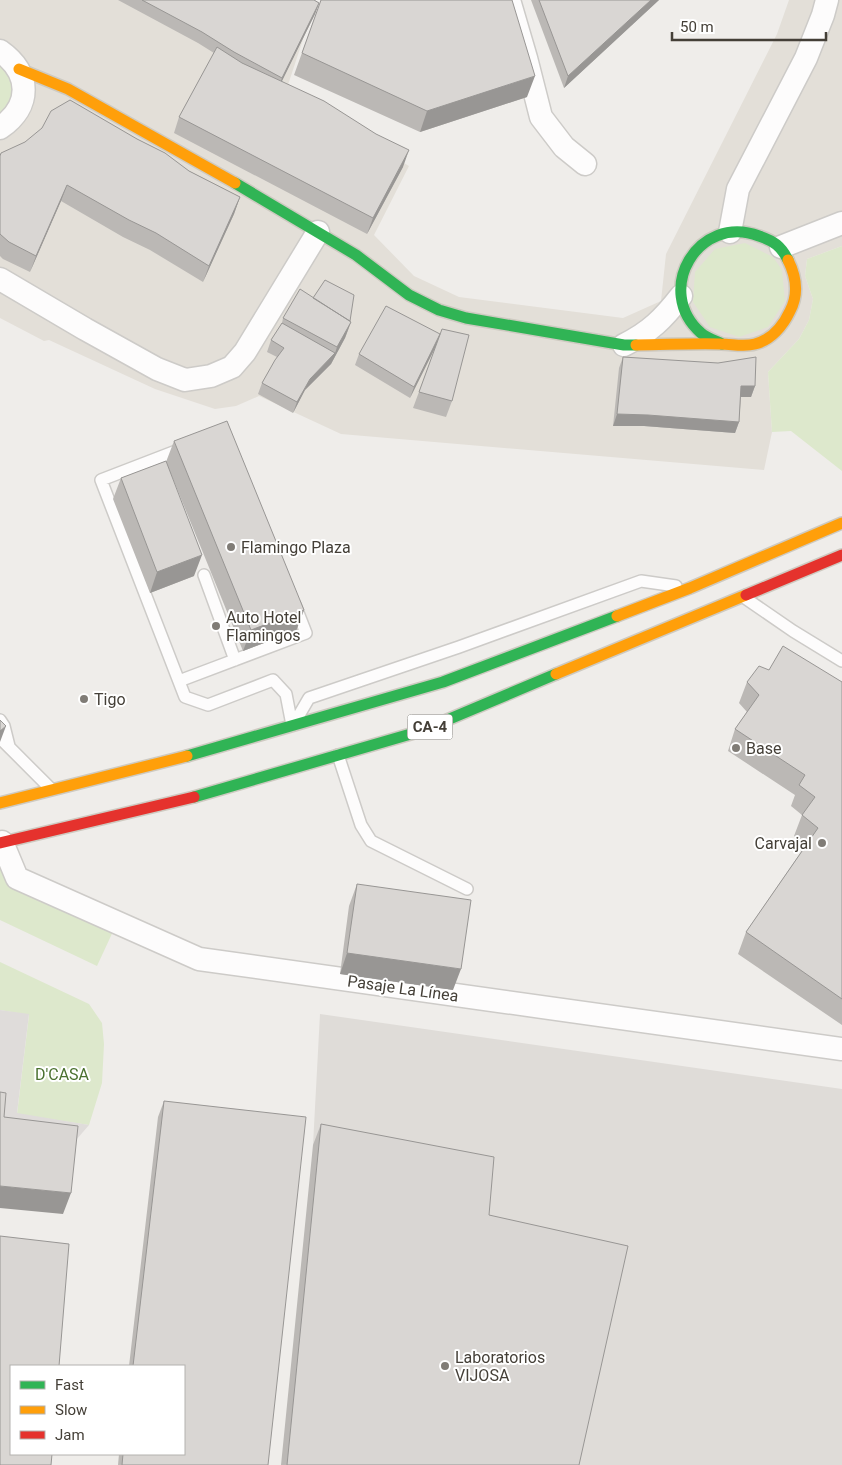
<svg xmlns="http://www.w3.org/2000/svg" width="842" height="1465" font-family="Roboto,sans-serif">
<rect width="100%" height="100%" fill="#efedea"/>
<path fill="#e3dfd8" d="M0,0H316L285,94L409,166L374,235L414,276L459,297L623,318L661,301L666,254L777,34L789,0H842V246L807,259L805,276L813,299L809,320L799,339L768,372L772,432L764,470L341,434L259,396L236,406L215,409L155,389L49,340L44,341L0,318Z"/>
<path fill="#dfdcd8" d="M320,1014L842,1089V1465H576L481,1237L313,1145Z"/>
<path fill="#dde8cc" d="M0,62L13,79L12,101L0,116Z
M745,243L773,257L782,270L785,301L768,327L739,337L710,327L693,302L695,272L715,249Z
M842,246V471L791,431L772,432L768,372L799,339L809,320L813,299L805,276L807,259Z
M0,859L15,881L116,925L97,966L0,920Z
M0,962L89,1004L102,1023L104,1044L102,1083L89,1125L17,1114L29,1015L0,1010Z"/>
<path fill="#dfdcda" d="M0,1010L29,1014L17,1113L89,1125L70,1147L0,1139Z"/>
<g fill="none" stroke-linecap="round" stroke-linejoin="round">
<g stroke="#cdcbc8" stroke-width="14">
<path id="lane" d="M184,448L101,480L185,697L208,705L273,680L286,694L292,725
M204,575L235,660
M745,598L793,631L842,661
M179,681L306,633L295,605
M0,720L4,726L9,746
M295,722L309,698L459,647L641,581L676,586
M0,738L51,789
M338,755L361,825L371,841L467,889"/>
</g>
<g stroke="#cdcbc8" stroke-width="25">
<path id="street" d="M509,0L526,58L541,117L564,147L585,164
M0,51C31,73 32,106 0,128
M730,232L738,189L806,58L823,15L827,0
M781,247L842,223
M0,279L85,329L157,369L185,380L211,376L232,367L245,352L318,232
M624,345C650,332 663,319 681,296
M2,842L17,878L199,959L842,1049"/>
</g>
<g stroke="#cecac1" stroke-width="14">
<path id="fast" d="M235,183L356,255L409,295L439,310L466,318L624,345H636
M722,344C716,341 707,338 701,333C653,291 698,213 759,236C774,241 781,246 788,260
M187,756L443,682L617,616
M194,797L421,731L556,674"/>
</g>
<g stroke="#cecac1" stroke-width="14">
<path id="slow" d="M19,69L68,89L235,183
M636,345C664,345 692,343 721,344C732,344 744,347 755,344C771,340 783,326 790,311C799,294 796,276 788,260
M617,616L690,588L842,523
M556,674L746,595
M0,803L187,756"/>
</g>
<g stroke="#cecac1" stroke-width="14">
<path id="jam" d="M746,595L842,555
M0,843L194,797"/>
</g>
<use href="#lane" stroke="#fdfcfc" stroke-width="11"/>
<use href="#street" stroke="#fdfcfc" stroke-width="22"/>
<use href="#fast" stroke="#30b455" stroke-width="11"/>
<use href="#slow" stroke="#ff9f0a" stroke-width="11"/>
<use href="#jam" stroke="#e5322d" stroke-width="11"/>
</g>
<path fill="#bbb8b5" d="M118,0H314L319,3L315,14L282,81L403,167L367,234L174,133L179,117L214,53L198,43Z
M321,0L527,97L420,132L294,75Z
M531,0H659L564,88Z
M0,156L189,171L240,197L234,214L203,282L150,250L123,237L61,201L30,272L3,259L0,256Z
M283,318L351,322L345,338L331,364L305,390L293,413L258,394L262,383L277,357L267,352L271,340L282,323Z
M440,334L452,401L446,417L413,408L436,346L410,398L355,365L359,354Z
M623,357L755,386L751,397H741L739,422L735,433L644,426H613L619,368Z
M174,441L304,610L296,631L243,651L171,474L194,576L150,593L113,499L121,478L166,462Z
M769,670L842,682V1025L738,954L746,932L806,845L794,836L802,815L791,806L795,795L728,751L735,729L747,712L739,703L747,682Z
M357,884L453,990L340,974L349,906Z
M164,1101L268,1465H118L119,1454H184V1366H129L158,1117Z
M321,1124L489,1215L579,1465H281L313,1145Z"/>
<path fill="#989694" d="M651,0H659L564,88L568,76Z
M319,3L315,14L278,89L282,78Z
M535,76L527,97L420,132L427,111Z
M409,150L403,167L367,234L373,218Z
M67,185L61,201L30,272L36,256Z
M240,197L234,214L203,282L209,266Z
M351,322L345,338L331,364L305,390L293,413L297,402L310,379L335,353L337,347Z
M440,334L436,346L410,398L414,387Z
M741,386H755L751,397H737Z
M617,414L648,415L739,422L735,433L644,426H613Z
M202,555L194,576L150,593L157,572Z
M304,610L296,631L243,651L251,630Z
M6,726L0,742V731Z
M347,953L461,969L453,990L340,974Z
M0,1186L71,1193L63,1214L0,1208Z"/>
<path fill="#d9d6d3" stroke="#989694" d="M142,0H314L319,3L282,78L234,52L202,32Z
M321,0H512L535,76L427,111L302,53Z
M539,0H651L568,76Z
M217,47L242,63L324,101L376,134L409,150L373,218L179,117Z
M70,100L137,139L165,153L189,171L240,197L209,266L156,233L129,220L67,185L36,256L9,242L0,234V156L1,153L25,142L42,128L51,111Z
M325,280L354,295L350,321L313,298Z
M300,289L351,322L337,347L283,318Z
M386,306L440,334L414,387L359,354Z
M282,323L335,353L310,379L297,402L262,383L275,360L284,348L271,340Z
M442,329L469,335L452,401L419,392Z
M623,357L718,363L756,357L755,386H741L739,422L648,415L617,414Z
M227,421L304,610L251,630L174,441Z
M166,461L202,555L157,572L121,478Z
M783,646L842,682V999L746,932L818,828L802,815L815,797L799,785L805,775L735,729L759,695L747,682L759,666L769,670Z
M0,720L6,726L0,731Z
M357,884L471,900L461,969L347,953Z
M0,1092L6,1093L4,1117L78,1126L71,1193L0,1186Z
M164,1101L306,1117L268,1465H122L123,1454H184V1366H133Z
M321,1124L494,1157L489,1215L628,1246L579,1465H287Z
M0,1236L69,1244L59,1366H11V1454H52L51,1465H0Z"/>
<g fill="#807c76" stroke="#fff" stroke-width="2">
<circle cx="231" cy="547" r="5"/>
<circle cx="216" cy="626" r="5"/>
<circle cx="84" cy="699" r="5"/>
<circle cx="736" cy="748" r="5"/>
<circle cx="822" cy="843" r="5"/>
<circle cx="445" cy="1366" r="5"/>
</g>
<g text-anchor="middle" stroke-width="4" stroke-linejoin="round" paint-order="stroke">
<rect fill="#fff" stroke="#7c7973" stroke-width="1" x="407.5" y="714.5" width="45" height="25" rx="4"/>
<g font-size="15" font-weight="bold" fill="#443f37">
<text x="430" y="732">CA-4</text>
</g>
<g font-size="16" fill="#443f37" stroke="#fff" text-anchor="start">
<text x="241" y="553">Flamingo Plaza</text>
<text x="226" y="623">Auto Hotel<tspan x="226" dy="18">Flamingos</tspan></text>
<text x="94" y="705">Tigo</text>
<text x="746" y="754">Base</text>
<text x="812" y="849" text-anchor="end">Carvajal</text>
<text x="455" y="1363">Laboratorios<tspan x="455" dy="18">VIJOSA</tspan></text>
</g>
<g font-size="16" fill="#443f37" stroke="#fff">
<text transform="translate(403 988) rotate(8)" y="6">Pasaje La Línea</text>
</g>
<g font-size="16" fill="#4a712f" stroke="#fff">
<text x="62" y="1080">D'CASA</text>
</g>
</g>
<rect x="10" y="1365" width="175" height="90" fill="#ffffff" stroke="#b4b2af"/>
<rect x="20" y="1381" width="25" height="8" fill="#30b455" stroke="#b4b2af"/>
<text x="55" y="1390" font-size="15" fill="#443f37">Fast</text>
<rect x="20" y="1406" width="25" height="8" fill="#ff9f0a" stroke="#b4b2af"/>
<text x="55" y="1415" font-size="15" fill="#443f37">Slow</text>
<rect x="20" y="1431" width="25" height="8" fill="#e5322d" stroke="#b4b2af"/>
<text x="55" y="1440" font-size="15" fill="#443f37">Jam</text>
<path d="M672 32v8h154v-8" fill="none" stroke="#443f37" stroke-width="2.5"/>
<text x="680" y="32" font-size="15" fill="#443f37" stroke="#ffffff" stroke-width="4" paint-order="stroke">50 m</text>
</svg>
